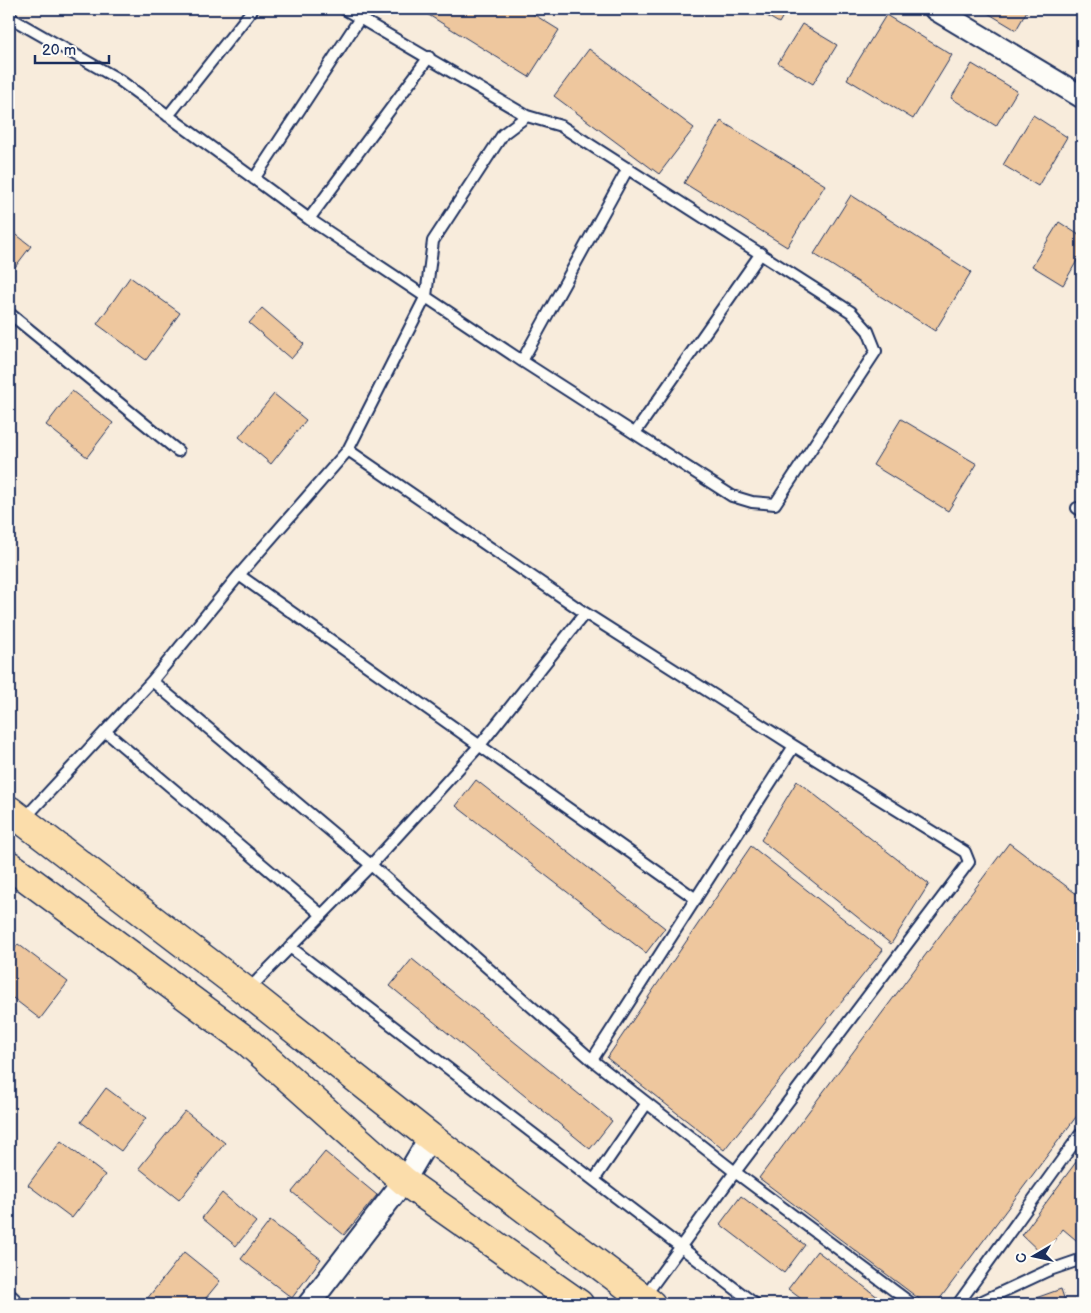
<svg xmlns="http://www.w3.org/2000/svg" width="1091" height="1313" font-family="'Balsamiq Sans',sans-serif">
<rect width="100%" height="100%" fill="#f8ecdc"/>
<filter id="ink" filterUnits="userSpaceOnUse"><feTurbulence type="fractalNoise" baseFrequency=".02" numOctaves="2"/><feDisplacementMap in="SourceGraphic" scale="10" xChannelSelector="R" yChannelSelector="G"/><feConvolveMatrix kernelMatrix="1 2 1 2 8 2 1 2 1" color-interpolation-filters="sRGB"/></filter>
<g filter="url(#ink)">
<path fill="#eec79e" stroke="#1b2f5e" d="M430,9H525L559,30L529,77L427,14Z
M755,9H787L779,23Z
M981,9H1028L1016,30Z
M886,15L952,55L913,119L847,79Z
M802,24L837,45L813,84L778,63Z
M589,49L694,128L659,174L554,96Z
M972,64L1017,91L996,126L951,98Z
M1033,115L1067,137L1038,186L1003,165Z
M721,121L825,185L787,247L684,183Z
M851,195L971,272L935,331L814,254Z
M1059,222L1082,237V252L1063,285L1032,266Z
M9,229L31,246L9,275Z
M130,277L180,313L146,360L97,324Z
M262,308L304,344L291,359L249,323Z
M72,391L113,423L87,457L46,425Z
M274,394L306,420L271,464L239,437Z
M901,419L977,464L948,511L873,465Z
M476,780L665,928L646,953L456,806Z
M797,781L929,884L891,944L761,840Z
M1009,843L1082,898V1109L936,1304H926L759,1178Z
M751,846L883,950L724,1150L607,1058Z
M18,944L68,982L40,1019L9,995V957Z
M412,959L612,1121L590,1149L390,986Z
M106,1088L146,1118L121,1151L81,1122Z
M185,1111L225,1143L179,1200L139,1168Z
M61,1141L105,1175L72,1218L28,1185Z
M325,1152L377,1195L344,1235L292,1192Z
M1082,1154V1245L1063,1229L1043,1255L1022,1235Z
M222,1193L256,1222L236,1246L202,1218Z
M741,1196L805,1245L784,1273L720,1224Z
M270,1221L321,1259L292,1298L241,1259Z
M817,1251L887,1304H808L788,1289Z
M184,1252L220,1281L201,1304H143Z
M1061,1289L1066,1304H1019Z"/>
<g fill="none" stroke-linecap="round" stroke-linejoin="round">
<g stroke="#1b2f5e" stroke-width="14">
<path id="lane" d="M344,9L527,116
M9,17L118,79L309,219L522,361L732,496L752,502L775,504L876,351L868,331L851,312L561,126L527,116L503,134L433,241L426,296L348,450L239,575L152,681L23,820
M168,116L253,9
M254,179L360,18
M309,219L429,57
M9,313L178,451
M522,361L628,168
M635,433L761,253
M1077,508L1082,511
M239,575L696,899
M585,613L794,746L965,852L969,862L735,1172L644,1297
M152,681L371,865L592,1060L794,746
M106,732L322,915
M290,947L755,1304
M247,991L371,865L480,745L585,613L348,450
M592,1060L735,1172L912,1304
M594,1180L647,1103
M958,1304L1082,1132
M976,1304L1047,1271L1082,1259"/>
</g>
<g stroke="#1b2f5e" stroke-width="25">
<path id="street" d="M935,9L1082,97
M9,1301L12,1304
M309,1304L404,1181L430,1137"/>
</g>
<g stroke="#1b2f5e" stroke-width="31">
<path id="primary" d="M9,810L246,991L430,1137L651,1304
M9,865L248,1042L404,1181L579,1304"/>
</g>
<use href="#lane" stroke="#fdfcf7" stroke-width="10"/>
<use href="#street" stroke="#fdfcf7" stroke-width="21"/>
<use href="#primary" stroke="#fbddab" stroke-width="28"/>
</g>
</g>
<rect width="1091" height="1313" fill="none" stroke="#fdfcf7" stroke-width="30"/>
<rect x="15" y="15" width="1061" height="1283" fill="none" stroke="#1b2f5e" stroke-width="2" filter="url(#ink)"/>
<g transform="translate(1034 1256) rotate(261)" stroke="#fdfcf7" stroke-width="4" paint-order="stroke">
<path d="M0-4L9 19L0 12L-9 19Z" fill="#1b2f5e"/>
<text y="-8" font-size="14" font-weight="bold" text-anchor="middle" fill="#1b2f5e">С</text>
</g>
<path d="M35 55v8h74v-8" fill="none" stroke="#1b2f5e" stroke-width="2.5"/>
<text x="42" y="55" font-size="15" fill="#1b2f5e" stroke="#fdfcf7" stroke-width="4" paint-order="stroke">20 m</text>
</svg>
